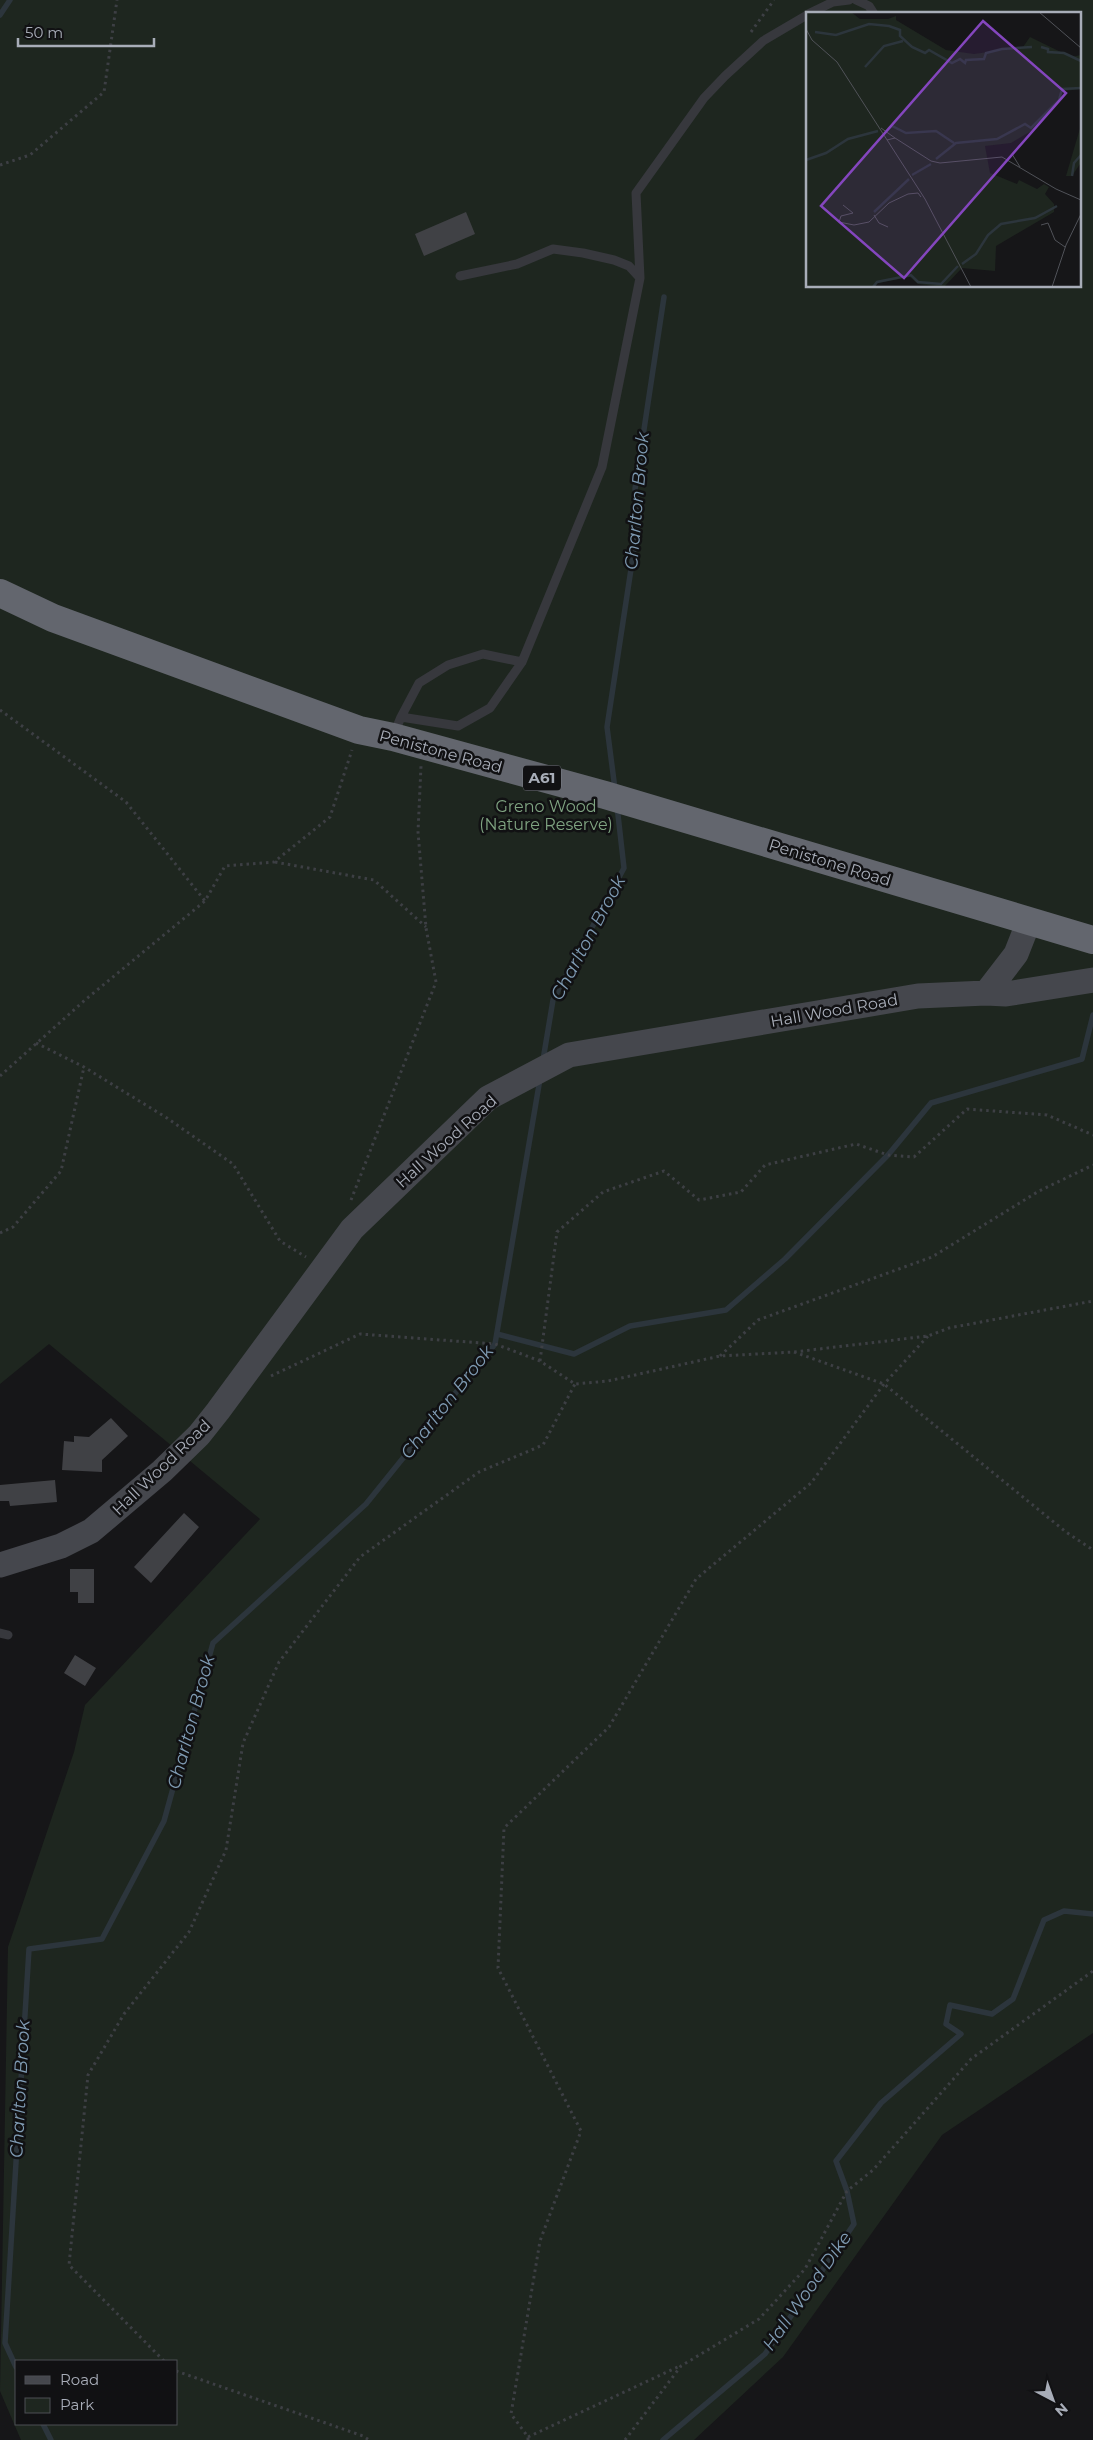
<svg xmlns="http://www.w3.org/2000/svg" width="1093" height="2440" font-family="Montserrat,sans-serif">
<rect width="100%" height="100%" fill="#161618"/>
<path fill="#1e261f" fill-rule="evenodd" d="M0,0H1093V2033L942,2135L783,2357L694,2440H21L0,2391L8,1947L74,1752L85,1705L260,1519L49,1344L0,1384ZM807,14H1079V286H807ZM16,2361H176V2424H16Z"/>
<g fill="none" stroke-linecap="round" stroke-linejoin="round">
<path stroke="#2c353c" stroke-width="5.5" d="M0,15L10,0
M615,789L607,727L640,510L635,489L664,297
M543,1060L553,1000L624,868L617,806
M497,1334L574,1354L630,1326L726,1310L785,1259L888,1155L931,1103L1082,1059L1093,1015
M16,2367L5,2343L29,1949L102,1939L164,1821L213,1643L366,1504L495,1344L540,1079
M43,2424L51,2440
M663,2440L765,2354L854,2224L847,2191L836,2161L881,2103L961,2034L946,2024L950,2005L992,2014L1013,1999L1044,1920L1064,1911L1093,1914"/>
</g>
<path fill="#404145" d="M466,212L475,234L424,256L415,234Z
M111,1418L128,1436L102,1460V1472L62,1470L64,1441L74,1442V1436L89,1437Z
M55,1480L57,1502L10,1506L9,1501H0V1485Z
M184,1513L199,1527L151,1583L134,1567Z
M70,1569H94V1603H78V1592H70Z
M75,1655L96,1668L85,1686L64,1673Z"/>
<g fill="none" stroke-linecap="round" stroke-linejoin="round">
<path stroke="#3d3f44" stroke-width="3" stroke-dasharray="2.5 4" stroke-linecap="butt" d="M751,32L774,0
M0,165L30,155L104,92L117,0
M0,710L126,802L205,901
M275,862L374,880L426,927
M36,1043L84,1067L167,1118L233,1164L280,1241L306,1257
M0,1076L85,1000L205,901L225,866L274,862L330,817L352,750
M351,1200L436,982L426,928L418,832L421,766
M0,1233L13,1227L61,1171L84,1067
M794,1352L884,1384L1066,1532L1093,1550
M720,1356L758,1320L932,1257L1039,1191L1093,1165
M540,1361L557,1232L603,1192L664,1171L699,1200L741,1192L765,1165L856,1144L888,1155L914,1157L967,1109L1047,1115L1093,1135
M271,1376L360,1334L495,1344L540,1361L575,1384L608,1381L720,1356L794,1352L928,1336L949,1328L1093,1301
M164,2361L69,2265L88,2075L124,2014L189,1932L226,1850L243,1743L279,1662L360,1557L479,1472L543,1445L575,1384
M176,2371L363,2436L369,2440
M528,2437L680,2366
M528,2440V2437L511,2414L540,2241L581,2131L498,1968L504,1828L609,1727L696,1579L811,1483L884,1384L928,1336
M625,2440L681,2366L759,2319L805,2269L847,2191L873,2170L971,2059L1093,1971"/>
<path stroke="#37383d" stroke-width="9" d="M856,0L869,6L874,14
M808,14L833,2L849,0
M460,276L517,264L553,249L583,253L614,260L629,266L640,278
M401,717L419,683L448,665L483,654L522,662
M394,734L401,717L458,726L490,708L522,662L602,467L640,278L636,193L704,98L725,76L763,41L807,15
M0,1633L8,1635"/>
<path stroke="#45474d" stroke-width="25" d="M986,993L1006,994L1093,980
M0,1565L61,1546L91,1531L162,1471L199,1435L218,1411L352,1229L488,1098L569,1055L918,996L986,993L1016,954L1029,921"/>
<path stroke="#63666e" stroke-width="28" d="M0,593L53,618L359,730L393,737L605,795L1093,940"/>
</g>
<g text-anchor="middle" stroke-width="5" stroke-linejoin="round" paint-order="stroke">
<rect fill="#111113" stroke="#7b7e86" stroke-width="1" x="523" y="765.5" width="38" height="25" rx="4"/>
<g font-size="15" font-weight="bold" fill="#a8adb8">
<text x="542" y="783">A61</text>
</g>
<g font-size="16" fill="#a8adb8" stroke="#111113">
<text transform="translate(441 751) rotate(15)" y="6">Penistone Road</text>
<text transform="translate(830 862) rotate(17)" y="6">Penistone Road</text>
<text transform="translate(834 1010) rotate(-10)" y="6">Hall Wood Road</text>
<text transform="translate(446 1141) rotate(-42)" y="6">Hall Wood Road</text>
<text transform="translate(161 1467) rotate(-44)" y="6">Hall Wood Road</text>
</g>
<g font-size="16" fill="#7fa381" stroke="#111113">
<text x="546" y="812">Greno Wood<tspan x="546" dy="18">(Nature Reserve)</tspan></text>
</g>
<g font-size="18" font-style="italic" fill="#7f9bb3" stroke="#111113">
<text transform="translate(637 501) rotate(-85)" y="6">Charlton Brook</text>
<text transform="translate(588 938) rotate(-62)" y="6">Charlton Brook</text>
<text transform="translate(447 1402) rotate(-52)" y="6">Charlton Brook</text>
<text transform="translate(191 1722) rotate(-75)" y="6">Charlton Brook</text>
<text transform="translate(20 2089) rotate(-87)" y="6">Charlton Brook</text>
<text transform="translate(807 2291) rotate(-55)" y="6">Hall Wood Dike</text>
</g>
</g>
<g transform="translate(806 12)">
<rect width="275" height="275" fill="#161618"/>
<path d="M0,0H45L54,7H82L90,4V8L140,38L168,42L217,35L224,25L265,45L275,43V77L258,79L227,118L205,131L179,134L184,161L211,172L213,168L231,177L238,172L243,175L239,182L248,192V200L190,234L189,259L156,256L138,275L112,272L104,265L72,271L69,275H0ZM275,113L274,152L266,164H260Z" fill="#1e261f"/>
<path fill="none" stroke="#2c353c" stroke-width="2.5" d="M9,20L30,23L63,12L83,14L94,18V24L106,35L119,41L123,38L146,51L154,47L159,51L160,48L178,47L180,41L196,37L226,35M235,35L242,37V40L258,41L275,49M59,55L78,34L97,29M82,117L86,114L100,121L130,119L148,131M130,147L150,131L191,127L219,112L225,116L253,88L256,77L275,76M0,148L20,141L42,127L72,119M106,163L125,152M266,164L268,151L275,143M68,200L103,167M156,252L170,242L182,223L195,212L229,206L251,194M67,275L71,270L105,263L112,270L135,272L152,254"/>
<path fill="none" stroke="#505258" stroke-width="1" d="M233,0L275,36M0,17L6,28L31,50L119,187L165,275M75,116L89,126M81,128L89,126L125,149L134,151L196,145L250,177L275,188M206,142L214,155M37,193L47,201L35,204L33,210L48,213L63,210L83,191L102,182L112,181L115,185M68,203L73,211L82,215M235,213L242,211L249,228L259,235M246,275L260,233L275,202"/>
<path fill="#8446be" fill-opacity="0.15" stroke="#8446be" stroke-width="2.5" d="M177,9L260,81L98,266L15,194Z"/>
<rect width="275" height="275" fill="none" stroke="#a8adb8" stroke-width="2.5"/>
</g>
<rect x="15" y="2360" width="162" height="65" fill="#111113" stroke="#4d4f55"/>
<rect x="25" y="2376" width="25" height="8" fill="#45474d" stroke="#4d4f55"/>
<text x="60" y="2385" font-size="15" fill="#a8adb8">Road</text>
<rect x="25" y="2398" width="25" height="15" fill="#1e261f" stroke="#4d4f55"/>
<text x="60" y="2410" font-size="15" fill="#a8adb8">Park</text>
<g transform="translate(1053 2400) rotate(139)" stroke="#111113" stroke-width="4" paint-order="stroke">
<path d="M0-4L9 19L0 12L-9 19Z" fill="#a8adb8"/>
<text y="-8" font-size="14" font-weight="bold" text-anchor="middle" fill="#a8adb8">N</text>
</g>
<path d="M18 38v8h136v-8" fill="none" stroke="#a8adb8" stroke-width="2.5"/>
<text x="25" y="38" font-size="15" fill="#a8adb8" stroke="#111113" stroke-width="4" paint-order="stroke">50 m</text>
</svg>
